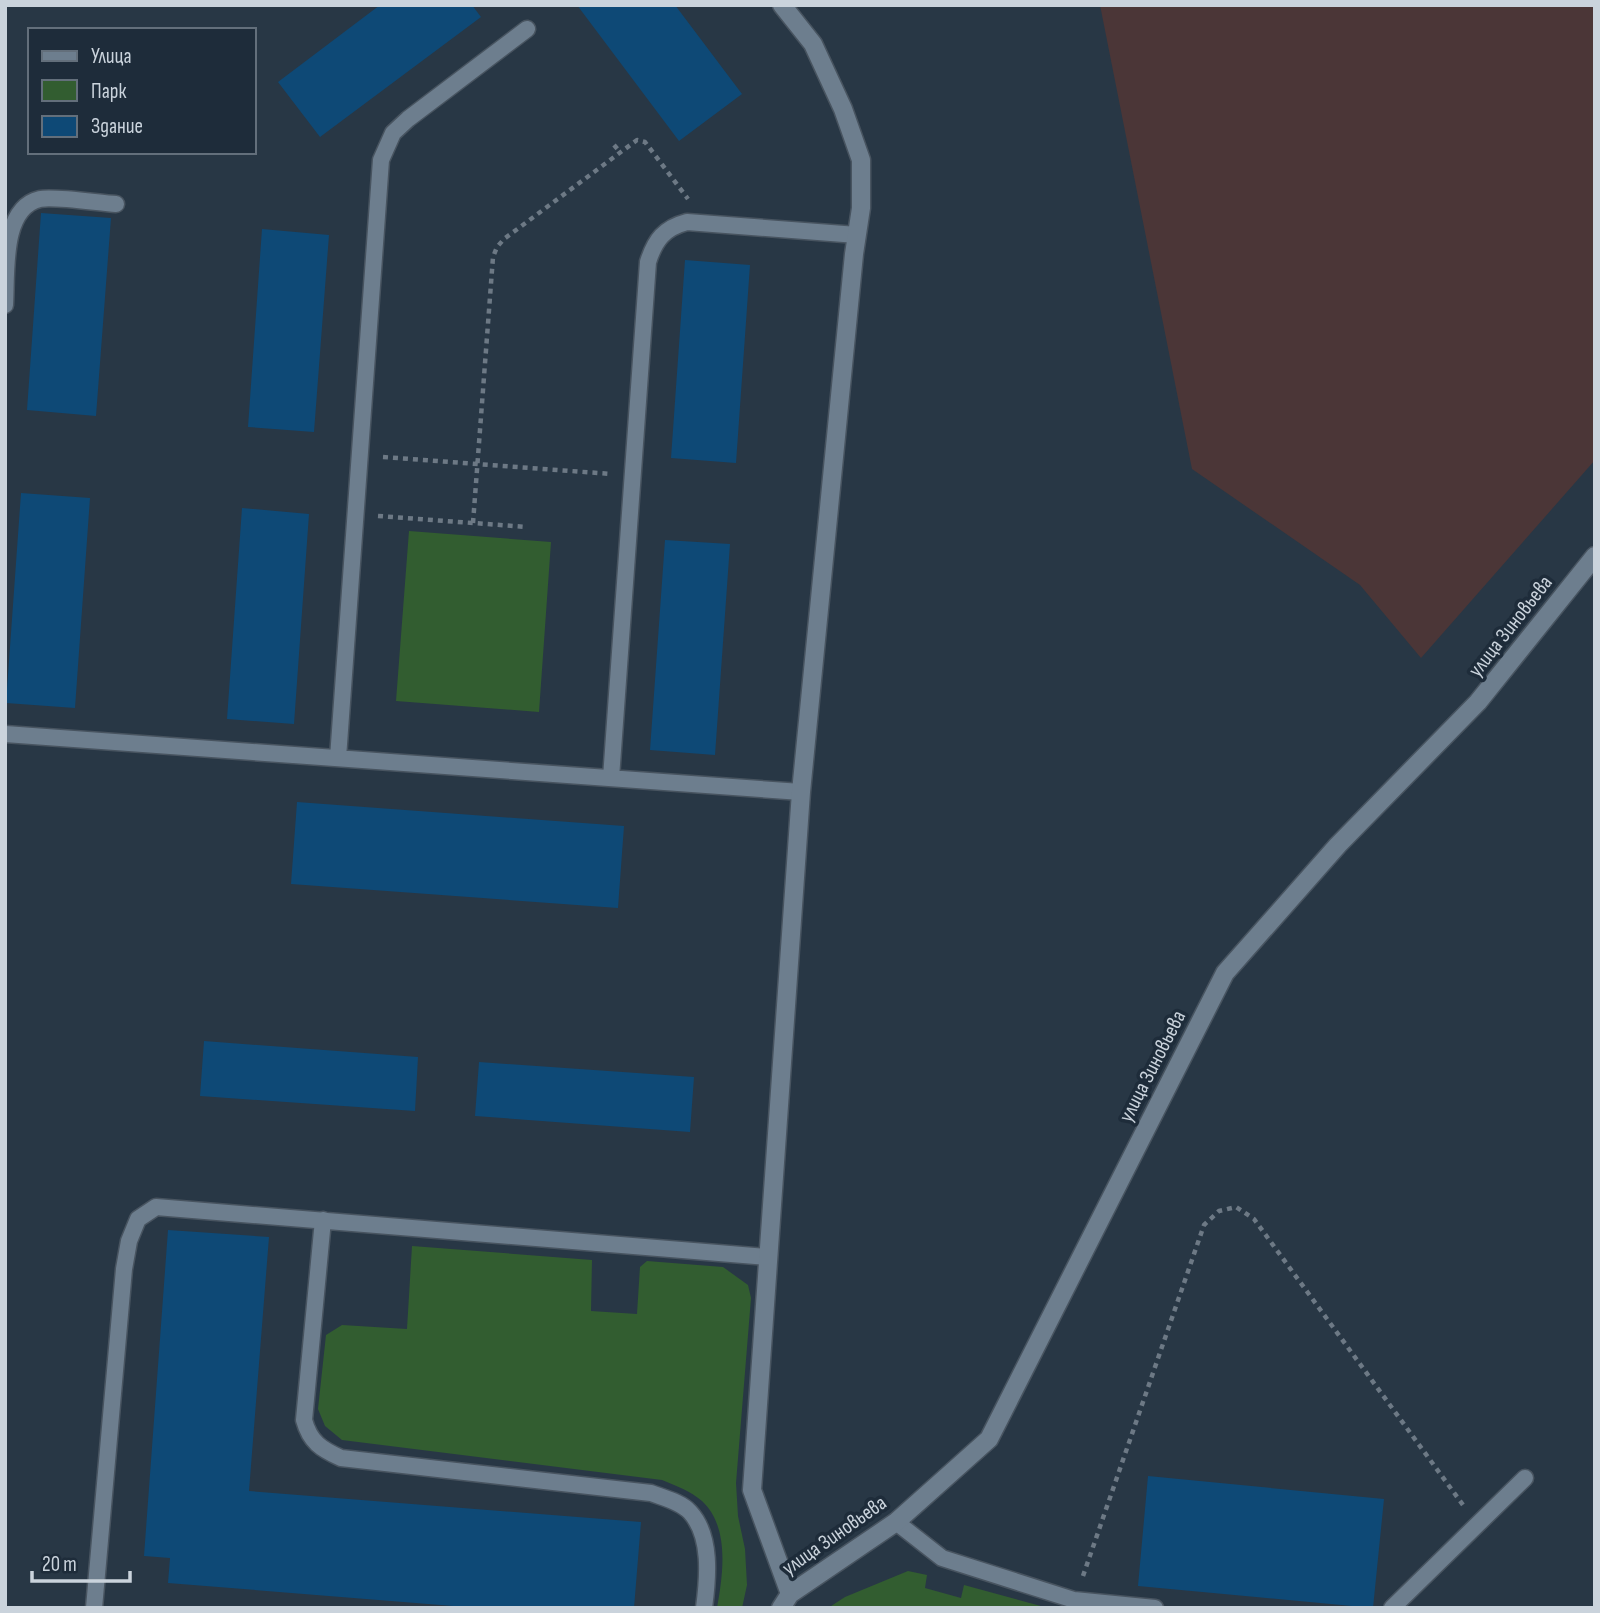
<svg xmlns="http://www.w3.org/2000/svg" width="1600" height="1613" font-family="'Sofia Sans Condensed',sans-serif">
<rect width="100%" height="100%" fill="#283745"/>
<path fill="#4b3637" d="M1100,5H1595V460L1421,658L1360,585L1192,469Z"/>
<path fill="#325d30" d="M409,531L551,542L539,712L396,701Z
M412,1246L592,1260L591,1311L637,1314L640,1267L647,1261L723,1267L748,1285L751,1298L736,1483L738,1516L745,1549L747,1585L742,1608H717C723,1575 730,1527 702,1501C690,1491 677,1486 662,1480L342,1440L325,1426L318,1409L326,1335L342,1325L407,1329Z
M908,1571L927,1575L925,1588L961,1598L964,1585L1048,1608H828L845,1597Z"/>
<path fill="#0e4976" d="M380,5H472L481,17L320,137L278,82Z
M577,5H675L742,94L679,141Z
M41,213L111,218L96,416L27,410Z
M262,229L329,235L314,432L248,427Z
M685,260L750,265L736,463L671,458Z
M21,493L90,498L75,708L6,703Z
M242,508L309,514L294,724L227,719Z
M665,540L730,544L715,755L650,750Z
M297,802L624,826L618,908L291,884Z
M204,1041L418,1057L415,1111L200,1096Z
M479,1062L694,1077L690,1132L475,1116Z
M168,1230L269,1237L249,1491L641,1522L634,1608H478L168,1583L170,1558L144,1556Z
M1148,1476L1384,1499L1373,1608L1138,1586Z"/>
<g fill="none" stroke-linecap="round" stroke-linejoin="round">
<g stroke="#485460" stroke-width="19">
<path id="lane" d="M5,305C7,273 1,208 40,199C54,196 99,203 116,204
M5,734L801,792
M338,758L381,160L393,133L408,119L527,29
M611,778L648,262C655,240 664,228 687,222L857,235
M323,1220L304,1420C310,1442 321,1449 341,1458L651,1493C664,1498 681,1502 690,1512C712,1536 708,1578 704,1608
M896,1522L942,1558L1074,1600L1155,1608
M94,1608L124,1269L129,1241L138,1219L156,1207L767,1257
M1392,1608L1525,1478"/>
</g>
<g stroke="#485460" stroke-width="21">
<path id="street" d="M782,5L813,44L843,109L861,160V208L854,254L801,792L752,1490L790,1594
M781,1608L790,1594L896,1522L989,1439L1225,973L1338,845L1478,702L1595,556"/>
</g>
<path stroke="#6d7985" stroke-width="4.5" stroke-dasharray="5 5" stroke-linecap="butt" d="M614,145L620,152
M383,457L611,474
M378,516L527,527
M473,523L493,257L497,247L504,239L637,140L645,142L688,199
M1083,1576L1204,1225L1219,1211L1236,1207L1254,1219L1463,1505"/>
<use href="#lane" stroke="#6d7e8e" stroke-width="16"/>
<use href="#street" stroke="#6d7e8e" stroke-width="18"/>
</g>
<g text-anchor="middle" stroke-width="7" stroke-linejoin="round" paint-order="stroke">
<g font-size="21" fill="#cad3dc" stroke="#1e2c3a">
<text transform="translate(1510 626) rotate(-52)" y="7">улица Зиновьева</text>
<text transform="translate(1152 1066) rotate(-63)" y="7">улица Зиновьева</text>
<text transform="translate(834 1535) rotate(-35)" y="7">улица Зиновьева</text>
</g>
</g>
<rect width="1600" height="1613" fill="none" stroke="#cad3dc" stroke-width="14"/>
<rect x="28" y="28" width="228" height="126" fill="#1e2c3a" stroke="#636f7b" stroke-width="2"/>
<rect x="42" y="51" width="35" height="10" fill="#6d7e8e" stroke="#636f7b" stroke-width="2"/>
<text x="91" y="63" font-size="21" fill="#cad3dc">Улица</text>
<rect x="42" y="80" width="35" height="21" fill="#325d30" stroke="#636f7b" stroke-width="2"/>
<text x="91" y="98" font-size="21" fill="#cad3dc">Парк</text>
<rect x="42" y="116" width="35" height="21" fill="#0e4976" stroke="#636f7b" stroke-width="2"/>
<text x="91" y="133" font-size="21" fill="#cad3dc">Здание</text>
<path d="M32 1571v10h98v-10" fill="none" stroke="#cad3dc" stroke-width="3.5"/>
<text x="42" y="1571" font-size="21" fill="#cad3dc" stroke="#1e2c3a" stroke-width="5" paint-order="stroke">20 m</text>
</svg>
